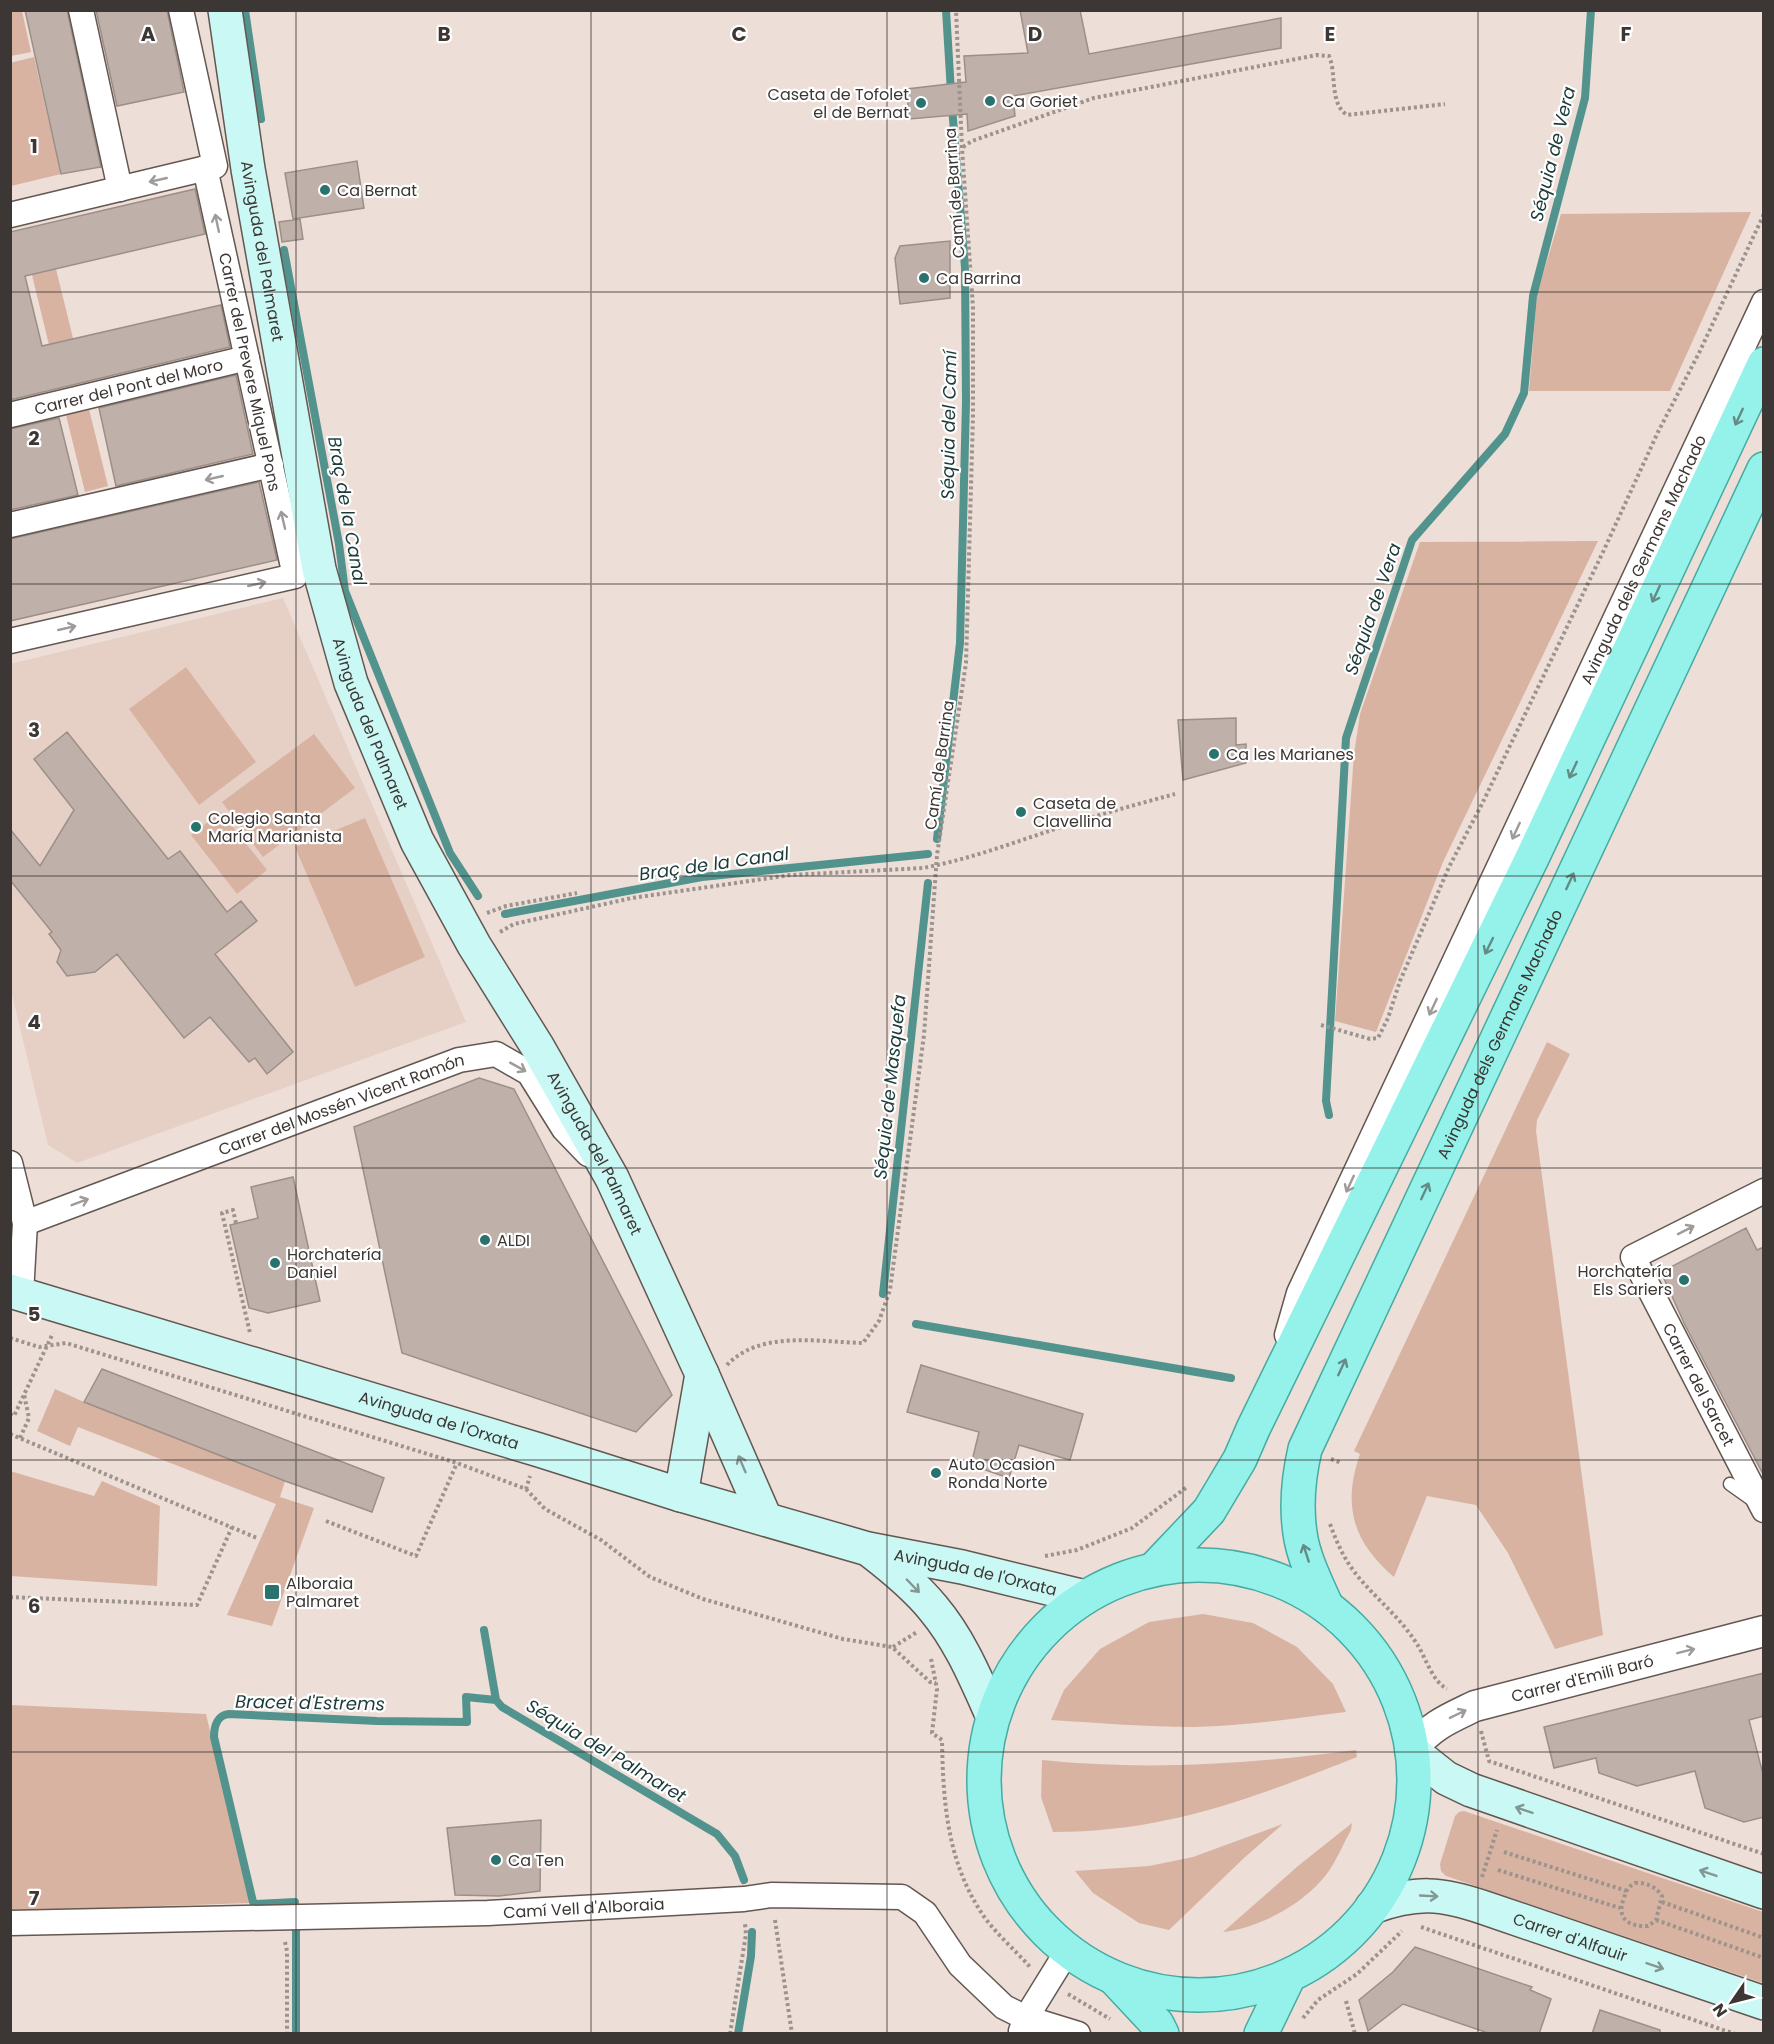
<svg xmlns="http://www.w3.org/2000/svg" width="1774" height="2044" font-family="Poppins,sans-serif">
<rect width="100%" height="100%" fill="#edded7"/>
<path fill="#e6d0c5" d="M283,598L466,1022L77,1163L48,1145L11,990L10,664Z"/>
<path fill="#d8b3a1" d="M10,11H22L31,52L11,56Z
M34,57L61,174L11,186L10,63Z
M1751,212L1670,391H1529L1537,294L1561,214Z
M46,228L83,379L59,386L22,234Z
M89,409L108,486L85,492L66,415Z
M1598,541L1443,862L1376,1032L1335,1021L1354,754L1360,714L1420,542Z
M186,667L256,762L199,805L129,709Z
M314,734L355,788L263,857L222,802Z
M221,812L267,870L237,894L191,835Z
M365,818L425,957L355,987L295,847Z
M1547,1042L1570,1054L1537,1120L1536,1131L1603,1635L1555,1649L1508,1553L1476,1505L1427,1496L1394,1577C1353,1542 1342,1506 1360,1454L1354,1451Z
M55,1389L84,1402L285,1481L280,1497L314,1508L272,1626L227,1615L276,1504L78,1427L70,1446L37,1431Z
M10,1471L94,1496L102,1481L160,1506L157,1586L11,1576Z
M1203,1614L1253,1623L1297,1647L1333,1684L1346,1712C1296,1718 1245,1726 1194,1727C1147,1727 1099,1723 1051,1720L1064,1690L1100,1649L1149,1622Z
M11,1705L206,1714L250,1903L11,1911Z
M1356,1750L1357,1757C1253,1798 1167,1832 1053,1832L1041,1797L1042,1760C1148,1771 1252,1764 1356,1750Z
M1464,1811L1763,1912V1983L1446,1876L1441,1871L1440,1864L1455,1816L1459,1812Z
M1352,1823L1351,1830C1343,1844 1336,1862 1326,1875C1302,1905 1261,1927 1223,1932L1298,1866Z
M1283,1824L1244,1858L1169,1930L1139,1923L1093,1893L1075,1871L1149,1866L1193,1857Z"/>
<g fill="none" stroke-linecap="round" stroke-linejoin="round">
<path stroke="#52938e" stroke-width="8" d="M245,10L261,119
M946,10L951,92
M284,250L339,544L345,591L450,853L478,896
M937,839L960,643L966,402L965,268L952,107
M505,914L702,877L928,854
M1329,1115L1326,1101L1346,738L1412,540L1505,434L1524,393L1533,296L1585,98L1591,10
M883,1294L928,883
M916,1324L1231,1378
M484,1630L496,1700L502,1707L717,1834L735,1856L744,1880
M295,1902L256,1904L253,1902L214,1737C214,1727 217,1715 229,1714L377,1721L467,1722L466,1697L496,1700
M296,1931V2034
M738,2034L751,1956L752,1932"/>
</g>
<path fill="#bfb1aa" stroke="#9c8f88" stroke-width="1.5" d="M25,10H67L101,167L61,174Z
M96,10H167L184,92L117,106Z
M1020,10H1080L1089,54L1281,18V48L1013,96L1015,116L968,131L967,114L909,119L907,89L966,82L964,56L1028,53Z
M357,161L364,208L293,219L285,173Z
M195,189L205,234L25,276L42,346L221,305L230,347L10,400V232Z
M300,219L303,239L282,242L279,222Z
M950,241V298L900,304L895,258L900,246Z
M236,375L253,454L116,486L99,408Z
M59,418L78,495L10,510V429Z
M259,482L277,560L10,621V539Z
M1236,718V745L1246,744V763L1183,780L1178,720Z
M67,732L168,859L180,851L227,912L241,901L257,921L215,954L293,1052L267,1074L255,1058L249,1062L210,1017L184,1038L117,954L95,972L67,976L57,962L61,950L49,934L52,932L10,880V829L40,866L74,810L34,759Z
M479,1078L514,1089L672,1395L636,1432L402,1353L354,1127Z
M293,1177L320,1301L268,1313L249,1308L230,1225L258,1218L251,1187Z
M1746,1228L1757,1250L1764,1247V1476L1685,1325L1661,1272Z
M921,1365L1083,1414L1070,1460L1019,1445L1009,1478L971,1465L979,1432L907,1412Z
M102,1369L384,1478L372,1512L285,1481L84,1402Z
M1764,1673V1716L1749,1720L1764,1778V1817L1744,1822L1705,1808L1695,1771L1637,1786L1599,1773L1596,1758L1554,1768L1544,1727Z
M541,1820L540,1891L499,1896L455,1895L447,1828Z
M1415,1947L1532,1987L1530,1990L1551,1999L1539,2034H1491L1403,2004L1368,2031L1359,2000L1393,1972Z
M1600,2010L1660,2030V2034H1592Z"/>
<g fill="none" stroke-linecap="round" stroke-linejoin="round">
<g stroke="#635751" stroke-width="15">
<path id="service" d="M1730,1484L1754,1501"/>
</g>
<g stroke="#635751" stroke-width="27">
<g id="minor">
<path d="M81,10L120,189"/>
<path d="M10,215L215,166L181,10"/>
<path id="s1" d="M10,415L247,358"/>
<path d="M10,525L271,465"/>
<path d="M10,641L295,576L205,168"/>
<path d="M10,1163L25,1223L21,1294"/>
<path id="s2" d="M1764,1191L1633,1257L1764,1510"/>
<path id="s3" d="M25,1223L459,1060L496,1054L529,1073L564,1129L588,1154"/>
<path id="s4" d="M1287,1335L1299,1293L1764,302"/>
<path id="s5" d="M10,1923L488,1913L744,1899L771,1895L902,1897L925,1913L960,1965L1004,2007L1026,2018L1078,2034"/>
<path d="M1021,2031L1026,2018L1068,1950"/>
</g>
</g>
<g stroke="#635751" stroke-width="33">
<g id="tertiary">
<path id="s6" d="M1412,1749C1432,1725 1448,1719 1475,1706L1764,1631"/>
</g>
</g>
<g stroke="#635751" stroke-width="36">
<g id="secondary">
<path id="s7" d="M225,10L248,169L319,569L351,683L417,841L474,945L537,1046L612,1178L702,1374L765,1518"/>
<path id="s8" d="M10,1291L539,1450L681,1495L868,1549L962,1567L1085,1597"/>
<path d="M681,1495L702,1374"/>
<path d="M872,1552C894,1569 915,1586 933,1608C960,1640 976,1679 993,1717"/>
<path d="M1412,1751L1446,1778L1471,1790L1764,1892"/>
<path id="s9" d="M1372,1907C1417,1891 1441,1893 1485,1908L1764,2003"/>
</g>
</g>
<g stroke="#47aba2" stroke-width="36">
<g id="primary">
<circle cx="1199" cy="1780" r="215"/>
<path d="M1154,1569L1209,1511L1240,1459L1253,1429L1533,856L1764,364"/>
<path id="s10" d="M1327,1607C1317,1585 1303,1557 1300,1533C1296,1506 1299,1475 1305,1449L1764,469"/>
<path d="M1114,1978L1157,2024L1162,2034"/>
<path d="M1261,2034L1289,1976"/>
</g>
</g>
<path stroke="#9d938e" stroke-width="4" stroke-dasharray="3 3" stroke-linecap="butt" d="M963,147L972,141L1094,98L1317,55L1329,56C1337,74 1329,103 1347,115L1445,104
M487,913L506,906L577,893
M500,932L514,924L632,898L791,875L923,868C971,859 1018,841 1064,826C1101,814 1138,804 1175,794
M1321,1025L1370,1039L1378,1038L1388,1018L1400,981L1449,867L1482,804L1603,552L1658,432L1699,353L1764,214
M236,1223L233,1210L222,1213L250,1333
M10,1338L39,1347L66,1343L457,1463L526,1489L530,1476
M727,1365C760,1330 819,1342 863,1343L879,1321L890,1290L924,1035L937,855L966,663L973,416V308L962,148L956,10
M10,1414L14,1416L53,1333
M10,1434L257,1538
M20,1438L29,1418L24,1394
M1331,1459L1342,1463
M526,1489L545,1509L601,1540L650,1577L703,1599L843,1639L892,1647L930,1682L936,1683
M326,1521L416,1556L457,1463
M1330,1524C1336,1540 1342,1555 1353,1570C1372,1596 1398,1614 1417,1644C1426,1658 1432,1681 1447,1689
M1045,1556L1077,1550L1132,1528L1187,1487
M10,1597L197,1605L232,1527
M893,1647L917,1632
M931,1659L937,1689L932,1733L942,1740C943,1801 947,1860 981,1912C993,1931 1015,1950 1030,1967
M1481,1731L1489,1761L1764,1854
M1504,1852L1627,1891
M1498,1870L1620,1908
M1482,1877L1497,1830
M1635,1883C1645,1882 1657,1887 1662,1896L1656,1920L1648,1926C1628,1927 1616,1918 1624,1898C1626,1891 1628,1887 1635,1883Z
M1662,1902L1764,1938
M775,1920L792,2034
M1656,1920L1764,1958
M1421,1927L1735,2034
M285,1942L287,1951V2034
M1068,1994L1110,2019
M1346,2001L1355,2034
M1303,2018L1318,2000L1357,1974L1402,1931
M730,2034L746,1934L745,1924"/>
<use href="#service" stroke="#fff" stroke-width="12"/>
<use href="#minor" stroke="#fff" stroke-width="24"/>
<use href="#tertiary" stroke="#fff" stroke-width="30"/>
<use href="#secondary" stroke="#caf8f5" stroke-width="33"/>
<use href="#primary" stroke="#94f2eb" stroke-width="33"/>
</g>
<defs><path id="oneway-shaft" d="M-6 0H5M1.5-3L5.5 0L1.5 3" fill="none" stroke-width="1.6" stroke-linecap="round" stroke-linejoin="round" transform="scale(1.5)"/></defs>
<g stroke="#9e9b9a">
<use href="#oneway-shaft" transform="translate(158 180) rotate(167)"/>
<use href="#oneway-shaft" transform="translate(217 223) rotate(-102)"/>
<use href="#oneway-shaft" transform="translate(214 478) rotate(167)"/>
<use href="#oneway-shaft" transform="translate(283 520) rotate(-103)"/>
<use href="#oneway-shaft" transform="translate(257 584) rotate(-13)"/>
<use href="#oneway-shaft" transform="translate(67 628) rotate(-13)"/>
<use href="#oneway-shaft" transform="translate(1516 831) rotate(115)"/>
<use href="#oneway-shaft" transform="translate(1433 1007) rotate(115)"/>
<use href="#oneway-shaft" transform="translate(518 1067) rotate(29)"/>
<use href="#oneway-shaft" transform="translate(1350 1184) rotate(115)"/>
<use href="#oneway-shaft" transform="translate(80 1202) rotate(-21)"/>
<use href="#oneway-shaft" transform="translate(1686 1230) rotate(-27)"/>
<use href="#oneway-shaft" transform="translate(1686 1651) rotate(-14)"/>
<use href="#oneway-shaft" transform="translate(1458 1714) rotate(-26)"/>
</g>
<g stroke="#648b86">
<use href="#oneway-shaft" transform="translate(1739 417) rotate(115)"/>
<use href="#oneway-shaft" transform="translate(1656 594) rotate(115)"/>
<use href="#oneway-shaft" transform="translate(1573 770) rotate(115)"/>
<use href="#oneway-shaft" transform="translate(1570 881) rotate(-65)"/>
<use href="#oneway-shaft" transform="translate(1489 946) rotate(116)"/>
<use href="#oneway-shaft" transform="translate(1425 1191) rotate(-65)"/>
<use href="#oneway-shaft" transform="translate(1342 1367) rotate(-65)"/>
<use href="#oneway-shaft" transform="translate(1306 1553) rotate(-108)"/>
</g>
<g stroke="#839894">
<use href="#oneway-shaft" transform="translate(742 1464) rotate(-113)"/>
<use href="#oneway-shaft" transform="translate(913 1586) rotate(46)"/>
<use href="#oneway-shaft" transform="translate(1524 1810) rotate(-161)"/>
<use href="#oneway-shaft" transform="translate(1708 1873) rotate(-161)"/>
<use href="#oneway-shaft" transform="translate(1429 1896) rotate(3)"/>
<use href="#oneway-shaft" transform="translate(1655 1966) rotate(19)"/>
</g>
<path fill="none" stroke="#3c3734" stroke-width="1.5" stroke-opacity="0.55" d="M296,10V2034M591,10V2034M887,10V2034M1183,10V2034M1478,10V2034M10,292H1764M10,584H1764M10,876H1764M10,1168H1764M10,1460H1764M10,1752H1764"/>
<g fill="#29726d" stroke="#fff" stroke-width="2">
<circle cx="990" cy="101" r="6"/>
<circle cx="921" cy="103" r="6"/>
<circle cx="325" cy="190" r="6"/>
<circle cx="924" cy="278" r="6"/>
<circle cx="1214" cy="754" r="6"/>
<circle cx="1021" cy="812" r="6"/>
<circle cx="196" cy="827" r="6"/>
<circle cx="485" cy="1240" r="6"/>
<circle cx="275" cy="1263" r="6"/>
<circle cx="1684" cy="1280" r="6"/>
<circle cx="936" cy="1473" r="6"/>
<rect x="264" y="1584" width="16" height="16" rx="3"/>
<circle cx="496" cy="1860" r="6"/>
</g>
<g text-anchor="middle" stroke-width="4.5" stroke-linejoin="round" paint-order="stroke">
<g font-size="16" fill="#3c3734" stroke="#fff" text-anchor="start">
<text x="909" y="100" text-anchor="end">Caseta de Tofolet<tspan x="909" dy="18">el de Bernat</tspan></text>
<text x="1002" y="107">Ca Goriet</text>
<text x="337" y="196">Ca Bernat</text>
<text x="936" y="284">Ca Barrina</text>
<text x="1226" y="760">Ca les Marianes</text>
<text x="1033" y="809">Caseta de<tspan x="1033" dy="18">Clavellina</tspan></text>
<text x="208" y="824">Colegio Santa<tspan x="208" dy="18">María Marianista</tspan></text>
<text x="497" y="1246">ALDI</text>
<text x="287" y="1260">Horchatería<tspan x="287" dy="18">Daniel</tspan></text>
<text x="1672" y="1277" text-anchor="end">Horchatería<tspan x="1672" dy="18">Els Sariers</tspan></text>
<text x="948" y="1470">Auto Ocasion<tspan x="948" dy="18">Ronda Norte</tspan></text>
<text x="286" y="1589">Alboraia<tspan x="286" dy="18">Palmaret</tspan></text>
<text x="508" y="1866">Ca Ten</text>
</g>
<g font-size="16" fill="#3c3734" stroke="#fff">
<text transform="translate(954 193) rotate(-94)" y="6">Camí de Barrina</text>
<text dy="6" stroke="none"><textPath href="#s7" startOffset="244">Avinguda del Palmaret</textPath></text>
<text transform="translate(250 372) rotate(78)" y="6">Carrer del Prevere Miquel Pons</text>
<text dy="6" stroke="none"><textPath href="#s1" startOffset="122">Carrer del Pont del Moro</textPath></text>
<text dy="6" stroke="none"><textPath href="#s4" startOffset="854">Avinguda dels Germans Machado</textPath></text>
<text dy="6" stroke="none"><textPath href="#s7" startOffset="730">Avinguda del Palmaret</textPath></text>
<text transform="translate(939 765) rotate(-82)" y="6">Camí de Barrina</text>
<text dy="6" stroke="none"><textPath href="#s10" startOffset="622">Avinguda dels Germans Machado</textPath></text>
<text dy="6" stroke="none"><textPath href="#s3" startOffset="338">Carrer del Mossén Vicent Ramón</textPath></text>
<text dy="6" stroke="none"><textPath href="#s7" startOffset="1216">Avinguda del Palmaret</textPath></text>
<text dy="6" stroke="none"><textPath href="#s2" startOffset="290">Carrer del Sarcet</textPath></text>
<text dy="6" stroke="none"><textPath href="#s8" startOffset="448">Avinguda de l'Orxata</textPath></text>
<text dy="6" stroke="none"><textPath href="#s8" startOffset="1006">Avinguda de l'Orxata</textPath></text>
<text dy="6" stroke="none"><textPath href="#s6" startOffset="188">Carrer d'Emili Baró</textPath></text>
<text dy="6" stroke="none"><textPath href="#s5" startOffset="574">Camí Vell d'Alboraia</textPath></text>
<text dy="6" stroke="none"><textPath href="#s9" startOffset="206">Carrer d'Alfauir</textPath></text>
</g>
<g font-size="18" font-style="italic" fill="#1a3b39" stroke="#fff">
<text transform="translate(1553 154) rotate(-76)" y="6">Séquia de Vera</text>
<text transform="translate(949 425) rotate(-89)" y="6">Séquia del Camí</text>
<text transform="translate(347 511) rotate(80)" y="6">Braç de la Canal</text>
<text transform="translate(1373 609) rotate(-71)" y="6">Séquia de Vera</text>
<text transform="translate(714 864) rotate(-8)" y="6">Braç de la Canal</text>
<text transform="translate(890 1087) rotate(-84)" y="6">Séquia de Masquefa</text>
<text transform="translate(310 1703) rotate(1)" y="6">Bracet d'Estrems</text>
<text transform="translate(606 1751) rotate(31)" y="6">Séquia del Palmaret</text>
</g>
</g>
<g font-size="20" text-anchor="middle" font-weight="bold" fill="#3c3734" stroke="#fff" stroke-width="4.5" stroke-linejoin="round" paint-order="stroke">
<text x="148" y="41">A</text>
<text x="444" y="41">B</text>
<text x="739" y="41">C</text>
<text x="1035" y="41">D</text>
<text x="1330" y="41">E</text>
<text x="1626" y="41">F</text>
<text x="34" y="153">1</text>
<text x="34" y="445">2</text>
<text x="34" y="737">3</text>
<text x="34" y="1029">4</text>
<text x="34" y="1321">5</text>
<text x="34" y="1613">6</text>
<text x="34" y="1905">7</text>
</g>
<rect width="1774" height="2044" fill="none" stroke="#3c3734" stroke-width="24"/>
<g transform="translate(1732 2002) rotate(235)" stroke="#ffffff" stroke-width="4.5" paint-order="stroke">
<path d="M0-4.5L10 22L0 15L-10 22Z" fill="#3c3734"/>
<text y="-9" font-size="16" font-weight="bold" text-anchor="middle" fill="#3c3734">N</text>
</g>
</svg>
